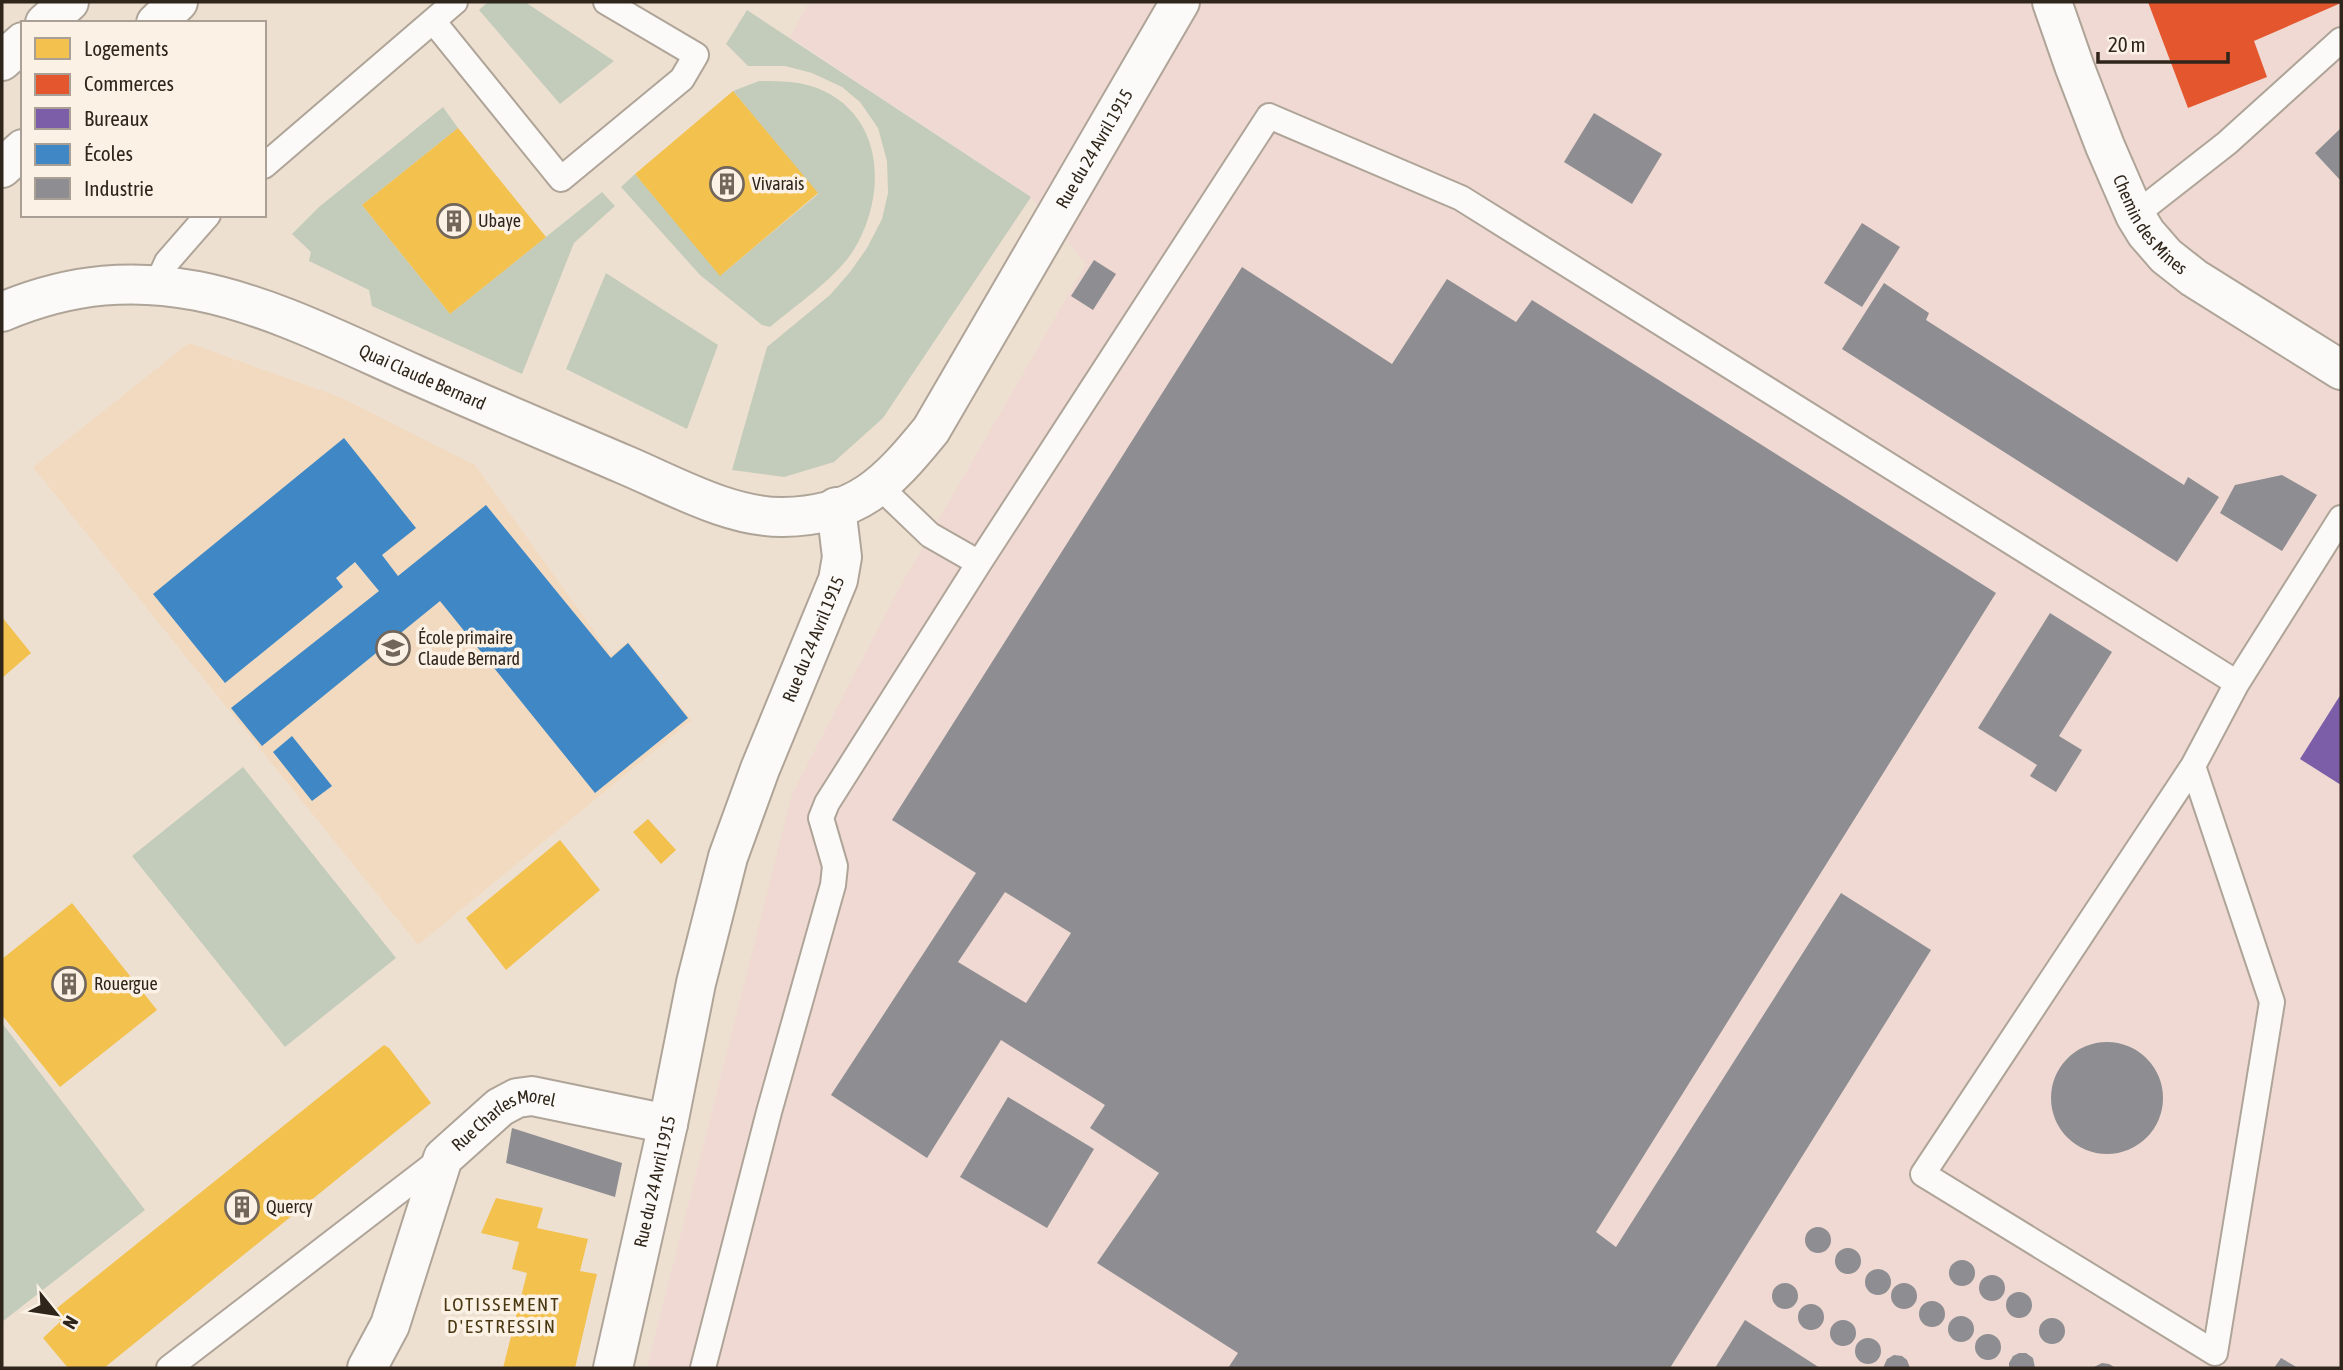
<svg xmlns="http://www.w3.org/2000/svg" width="2343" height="1370" font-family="'Asap Condensed',sans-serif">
<rect width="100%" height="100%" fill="#eee0d1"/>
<path fill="#f2dac0" d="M189,343L342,398L475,465L611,655L628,641L692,720L418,945L33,467Z"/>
<path fill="#efd9d2" d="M809,2H2341V1368H647L792,794L898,590L1086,264L1031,197L790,37Z"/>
<path fill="#c3ccba" d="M488,2H525L614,61L560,104L479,10Z
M747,10L1031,197L883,418L834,462L784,477L732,470L767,347L830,295L850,272L867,248L882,219L888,193L887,161L878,128L860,102L842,87L812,73L785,66H748L726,44Z
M759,81C779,81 798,81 817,88C886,115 887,197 853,251C836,278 795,306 770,327L762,325L700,275L621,187L635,174L721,275L818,194L733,91Z
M443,107L458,128L362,205L450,314L602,192L615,206L574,243L522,374L372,306L369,290L309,261L311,252L292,234L319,207Z
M606,273L718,345L687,429L566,369Z
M243,767L396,958L285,1047L132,856Z
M2,1023L145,1210L2,1322Z"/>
<path fill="#f2c14e" d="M733,91L818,193L720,276L635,174Z
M458,128L546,237L450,314L362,205Z
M2,617L31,653L2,678Z
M648,819L676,850L661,864L633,832Z
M560,840L600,890L506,970L466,918Z
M72,903L157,1010L60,1087L2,1015V959Z
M384,1045L389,1048L431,1103L104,1368H68L43,1338L61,1321L52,1312Z
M496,1198L543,1208L537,1228L588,1239L580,1271L597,1274L575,1368H503L527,1273L512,1269L519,1242L481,1233Z"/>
<path fill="#e4572e" d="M2148,2H2341V3L2254,41L2267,77L2188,108Z"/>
<path fill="#7b5ea7" d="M2341,694V785L2300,759Z"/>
<path fill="#3f88c5" d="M344,438L416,528L382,555L398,576L486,505L611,658L628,643L688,718L595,793L440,601L262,746L231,708L379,591L355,562L336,578L343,587L225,683L153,594Z
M292,736L332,786L312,801L273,752Z"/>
<path fill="#8d8d92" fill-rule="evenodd" d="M1594,113L1662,154L1632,204L1564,162Z
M2341,128V181L2315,153Z
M1862,223L1900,247L1862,307L1824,283Z
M1094,260L1116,274L1093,310L1071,296Z
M1242,267L1392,364L1447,279L1516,322L1532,300L1996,593L1596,1232L1616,1247L1841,893L1931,950L1670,1368H1228L1238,1353L1097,1263L1159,1173L1090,1128L1105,1105L1001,1040L927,1158L831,1095L976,873L892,820ZM1005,892L1071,933L1026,1003L958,962Z
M1884,283L1929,313L1926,320L2184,485L2188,477L2219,497L2177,562L1842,349Z
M2282,475L2317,495L2282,551L2220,513L2235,485Z
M2050,613L2112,652L2059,736L2082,750L2056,792L2030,776L2037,765L1978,728Z
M2051 1098a56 56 0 1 1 112 0a56 56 0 1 1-112 0Z
M1008,1097L1094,1149L1047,1228L960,1177Z
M512,1128L622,1163L615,1197L506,1163Z
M1805 1240a13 13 0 1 1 26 0a13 13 0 1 1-26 0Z
M1835 1261a13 13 0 1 1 26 0a13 13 0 1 1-26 0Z
M1949 1273a13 13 0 1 1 26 0a13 13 0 1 1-26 0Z
M1865 1282a13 13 0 1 1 26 0a13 13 0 1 1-26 0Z
M1979 1288a13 13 0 1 1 26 0a13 13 0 1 1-26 0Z
M1891 1296a13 13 0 1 1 26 0a13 13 0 1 1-26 0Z
M1772 1296a13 13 0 1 1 26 0a13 13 0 1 1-26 0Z
M2006 1305a13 13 0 1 1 26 0a13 13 0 1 1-26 0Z
M1919 1314a13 13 0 1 1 26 0a13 13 0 1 1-26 0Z
M1798 1317a13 13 0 1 1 26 0a13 13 0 1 1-26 0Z
M1948 1329a13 13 0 1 1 26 0a13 13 0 1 1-26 0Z
M2039 1331a13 13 0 1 1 26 0a13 13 0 1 1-26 0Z
M1830 1333a13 13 0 1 1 26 0a13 13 0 1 1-26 0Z
M1745,1320L1820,1368H1715Z
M1975 1347a13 13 0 1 1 26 0a13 13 0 1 1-26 0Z
M1855 1351a13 13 0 1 1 26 0a13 13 0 1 1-26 0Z
M2019,1353H2026L2033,1358L2035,1368H2009V1363L2013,1356Z
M1894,1355L1902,1356L1907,1360L1910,1368H1883L1887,1359Z
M2281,1358L2298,1368H2274Z
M2102,1363L2109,1364L2116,1368H2092Z"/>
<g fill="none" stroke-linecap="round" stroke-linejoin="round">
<g stroke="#afa498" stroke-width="28">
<path id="service" d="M433,21L561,179L682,79L696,55L606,2
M264,166L455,2
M2135,215L2227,143L2341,40
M157,284L167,262L208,215
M880,487L930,535L979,563
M2193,766L2272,1002L2215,1353L1923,1174L2193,766L2237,683
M169,1368L442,1158
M703,1368L769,1112L833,885L835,866L821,818L827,803L979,563L1269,116L1461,198L2237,683L2341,518"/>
</g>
<g stroke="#afa498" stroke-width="42">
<g id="minor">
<path id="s1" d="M2052,2L2075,68L2105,146L2135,215L2146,233L2166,256L2194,278L2341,370"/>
<path id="s2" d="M367,1368L390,1325L443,1158L500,1107L517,1098L532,1096L668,1124"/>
<path id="s3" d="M613,1368L668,1124L696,983L728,857L760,769L838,580L842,557L836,507"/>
</g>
</g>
<g stroke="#afa498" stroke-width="42">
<g id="secondary">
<path id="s4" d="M2,312C158,246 273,311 414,374C484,405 553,434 623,464C671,484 730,518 783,517C857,516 887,484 931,430L1180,2"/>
</g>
</g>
<g stroke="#afa498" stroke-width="42">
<path id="trunk" d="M45,23L69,2
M156,23L178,2
M2,61L23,42
M2,168L23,149"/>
</g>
<use href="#service" stroke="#fcfaf8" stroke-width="24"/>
<use href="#minor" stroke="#fcfaf8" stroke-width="38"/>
<use href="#secondary" stroke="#fcfaf8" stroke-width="38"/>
<use href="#trunk" stroke="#fcfaf8" stroke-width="38"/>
</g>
<defs>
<g id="building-ring" transform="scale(1.75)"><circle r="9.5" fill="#fcf1e5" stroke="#72665a" stroke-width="1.5"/><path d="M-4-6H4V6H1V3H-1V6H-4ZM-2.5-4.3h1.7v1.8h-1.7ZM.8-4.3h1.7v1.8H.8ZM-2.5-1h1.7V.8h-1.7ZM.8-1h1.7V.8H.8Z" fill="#72665a"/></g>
<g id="school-ring" transform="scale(1.75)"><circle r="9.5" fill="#fcf1e5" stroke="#72665a" stroke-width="1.5"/><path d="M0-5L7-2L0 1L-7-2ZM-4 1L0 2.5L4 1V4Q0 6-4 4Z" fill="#72665a"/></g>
</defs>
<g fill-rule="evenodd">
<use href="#building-ring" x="727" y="184"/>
<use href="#building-ring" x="454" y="221"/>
<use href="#school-ring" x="393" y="648"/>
<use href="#building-ring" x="69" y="984"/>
<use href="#building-ring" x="242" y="1207"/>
</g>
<g text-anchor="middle" stroke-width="7" stroke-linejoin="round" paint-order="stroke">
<g font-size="18" fill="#2f251a" stroke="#fcf1e5">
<text dy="6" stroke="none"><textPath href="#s4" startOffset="1334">Rue du 24 Avril 1915</textPath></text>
<text dy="6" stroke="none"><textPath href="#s1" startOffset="245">Chemin des Mines</textPath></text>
<text dy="6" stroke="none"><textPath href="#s4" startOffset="441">Quai Claude Bernard</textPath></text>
<text dy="6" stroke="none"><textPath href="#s3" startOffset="758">Rue du 24 Avril 1915</textPath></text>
<text dy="6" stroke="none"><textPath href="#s2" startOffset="299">Rue Charles Morel</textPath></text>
<text dy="6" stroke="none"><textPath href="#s3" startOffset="191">Rue du 24 Avril 1915</textPath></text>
</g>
<g font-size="18" fill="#2f251a" stroke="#fcf1e5" text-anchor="start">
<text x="752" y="190">Vivarais</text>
<text x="478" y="227">Ubaye</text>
<text x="418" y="644">École primaire<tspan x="418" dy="21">Claude Bernard</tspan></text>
<text x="94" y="990">Rouergue</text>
<text x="266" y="1213">Quercy</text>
</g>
<g font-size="19" letter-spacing="2" fill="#493811" stroke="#fcf1e5">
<text x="502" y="1311">LOTISSEMENT<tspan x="502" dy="22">D'ESTRESSIN</tspan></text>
</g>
</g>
<rect width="2343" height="1370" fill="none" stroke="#2f251a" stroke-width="7"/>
<rect x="21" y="21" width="245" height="196" fill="#fcf1e5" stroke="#aa9f94" stroke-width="2"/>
<rect x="35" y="38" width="35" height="21" fill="#f2c14e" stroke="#aa9f94" stroke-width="2"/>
<text x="84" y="56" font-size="21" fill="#2f251a">Logements</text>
<rect x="35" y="74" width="35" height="21" fill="#e4572e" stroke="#aa9f94" stroke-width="2"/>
<text x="84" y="91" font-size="21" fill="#2f251a">Commerces</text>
<rect x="35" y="108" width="35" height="21" fill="#7b5ea7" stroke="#aa9f94" stroke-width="2"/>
<text x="84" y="126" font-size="21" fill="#2f251a">Bureaux</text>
<rect x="35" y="144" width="35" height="21" fill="#3f88c5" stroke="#aa9f94" stroke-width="2"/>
<text x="84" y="161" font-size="21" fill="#2f251a">Écoles</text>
<rect x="35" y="178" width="35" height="21" fill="#8d8d92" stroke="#aa9f94" stroke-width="2"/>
<text x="84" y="196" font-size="21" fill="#2f251a">Industrie</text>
<g transform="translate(56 1314) rotate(120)" stroke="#fcf1e5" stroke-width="5" paint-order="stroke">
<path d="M0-5L12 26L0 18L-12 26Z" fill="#2f251a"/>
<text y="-10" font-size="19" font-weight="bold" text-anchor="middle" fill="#2f251a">N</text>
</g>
<path d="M2098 52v10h130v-10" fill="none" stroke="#2f251a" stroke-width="3.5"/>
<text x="2108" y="52" font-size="21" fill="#2f251a" stroke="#fcf1e5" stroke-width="5" paint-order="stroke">20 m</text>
</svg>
